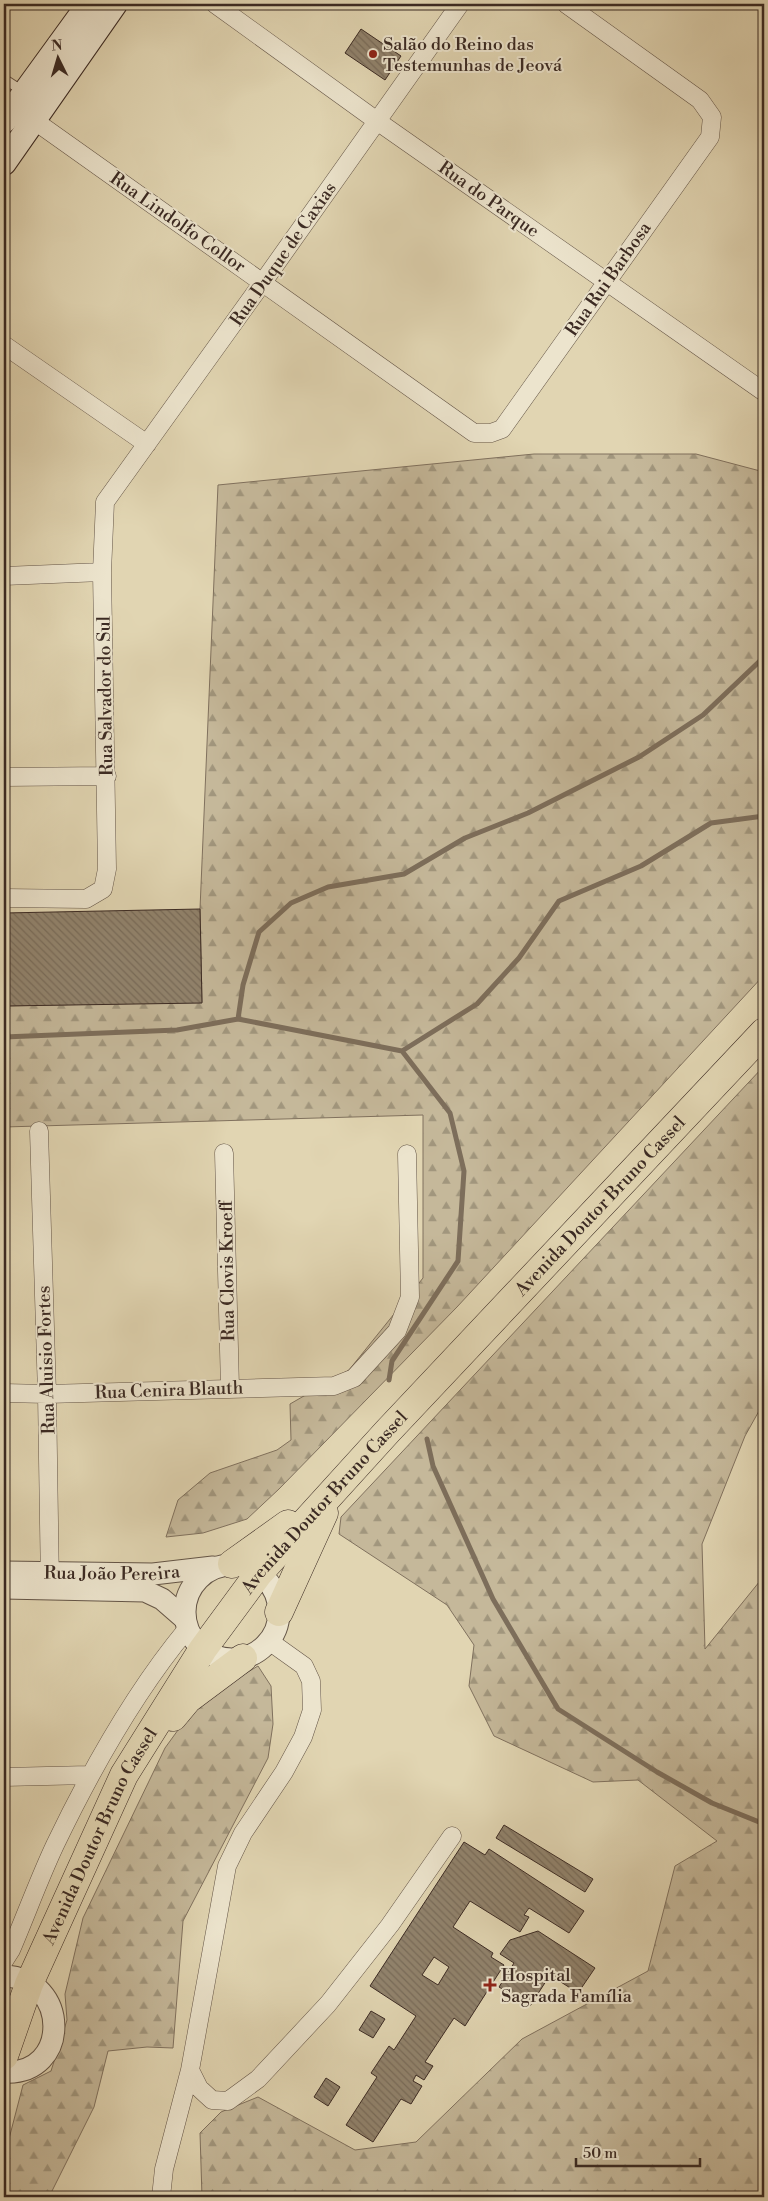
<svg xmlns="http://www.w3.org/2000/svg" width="768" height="2201" font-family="'Libre Bodoni',serif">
<defs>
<pattern id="forest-firs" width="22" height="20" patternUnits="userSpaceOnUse" patternTransform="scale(1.25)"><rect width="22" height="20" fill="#c5b89a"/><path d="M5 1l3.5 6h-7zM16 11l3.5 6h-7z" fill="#a1967d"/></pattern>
<pattern id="building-back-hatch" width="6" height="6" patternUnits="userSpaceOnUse" patternTransform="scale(1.25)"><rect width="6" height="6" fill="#91836d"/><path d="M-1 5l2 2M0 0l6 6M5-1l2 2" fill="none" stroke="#786b59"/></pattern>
</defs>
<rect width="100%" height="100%" fill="#e1d5b2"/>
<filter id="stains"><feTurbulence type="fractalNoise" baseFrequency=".004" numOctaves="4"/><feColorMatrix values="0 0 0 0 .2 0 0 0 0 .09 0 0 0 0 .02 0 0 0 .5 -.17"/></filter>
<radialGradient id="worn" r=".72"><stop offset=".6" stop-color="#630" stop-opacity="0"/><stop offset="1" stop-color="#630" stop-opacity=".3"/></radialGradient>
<path fill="url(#forest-firs)" stroke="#80715e" d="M534,454H696L764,472V878L759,884L764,896V975L457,1307L279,1489L247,1519L203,1533L166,1537L178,1500L210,1473L277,1450L291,1440L290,1404L349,1370L423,1278V1115L4,1127V1006L202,1002L200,909L218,485Z
M764,1066V1402L745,1436L702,1544L705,1649L764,1576V2197H202L200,2133L221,2112L258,2097L355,2150L416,2142L522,2039L648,1971L675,1866L717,1841L638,1780L593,1782L494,1736L469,1686L474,1645L447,1605L339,1534L341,1517Z
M258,1666L271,1686L273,1724L268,1758L183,1921L173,2048L147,2047L108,2051L94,2107L49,2197H4V2158L23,2085L51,2071L67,2020L65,1994L83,1918L165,1748L199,1701Z"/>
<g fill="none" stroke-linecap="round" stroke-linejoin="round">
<path stroke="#7d6e5b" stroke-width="5" d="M238,1019L243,985L259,932L291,903L328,887L404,874L465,838L528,813L639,757L703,715L764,657
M4,1037L177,1030L238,1019L402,1051L450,1113L464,1171L458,1261L392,1361L389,1380
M402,1051L477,1004L519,958L559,901L641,866L711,823L764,816
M427,1439L433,1466L493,1599L558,1709L657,1772L712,1803L764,1824"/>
</g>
<path fill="url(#building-back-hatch)" stroke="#3b2a23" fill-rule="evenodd" d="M361,29L401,56L385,80L345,53Z
M200,909L202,1003L4,1006V913Z
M504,1825L593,1879L585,1892L496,1838Z
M464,1842L485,1855L489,1849L584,1911L569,1933L529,1908L524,1915L529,1917L520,1932L470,1901L453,1927L493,1953L491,1957L504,1965L465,2026L454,2018L425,2062L433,2066L424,2080L416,2075L413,2081L422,2086L411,2104L401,2099L373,2142L346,2125L377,2077L371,2073L389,2046L394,2050L416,2016L370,1986ZM434,1957L449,1967L438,1985L422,1975Z
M538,1931L595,1968L578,1993L550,1975L530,2006L499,1987L514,1963L500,1954L510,1940Z
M371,2011L385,2019L373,2038L359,2030Z
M326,2078L340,2087L328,2106L314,2097Z"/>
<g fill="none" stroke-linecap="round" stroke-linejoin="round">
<g stroke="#645547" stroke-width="11">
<path id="service" d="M4,79L24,92"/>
</g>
<g stroke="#645547" stroke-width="19">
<path id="minor" d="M215,4L377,121L764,392
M25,114L474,433H491L502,429L710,137L712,117L700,100L566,4
M4,345L147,444
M4,576L102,572
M4,777L107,776
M4,898L86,899L103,889L107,869L102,572L105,502L263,282L460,4
M39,1131L47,1394L50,1586
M224,1153L230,1388
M4,1393L47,1394L334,1386L354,1378L397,1331L410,1297L407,1154
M269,1641L304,1666L311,1681L312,1710L303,1737L284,1772L243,1833L227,1866L190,2070L199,2088L212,2100L228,2101L258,2079L328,2004L390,1925L452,1836
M4,1777L89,1775
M4,1961L11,1950C26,1915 39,1879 55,1845C91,1770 134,1693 187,1629
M161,2197L164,2169L190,2070"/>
</g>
<g stroke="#645547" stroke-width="23">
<g id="tertiary">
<circle cx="232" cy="1612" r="47"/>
<path id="s1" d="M4,1572L153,1574L213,1567"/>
<path d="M4,1588L145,1591L162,1599L185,1619"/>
<path d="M4,1976C70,1978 71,2076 4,2072"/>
</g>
</g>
<g stroke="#3b2a23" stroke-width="26">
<path id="secondary" d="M4,121L89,4
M4,163L115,4"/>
</g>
<g stroke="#3b2a23" stroke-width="29">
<g id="primary">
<path d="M232,1564L288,1524"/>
<path d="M279,1612L324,1513"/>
<path d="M173,1717L188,1699L243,1658"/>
<path id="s2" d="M4,2056L29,1984L124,1775L203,1649L259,1573L387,1432L764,1032"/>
</g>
</g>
<use href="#service" stroke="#ece4cd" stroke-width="9"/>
<use href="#minor" stroke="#ece4cd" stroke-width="18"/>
<use href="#tertiary" stroke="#ece4cd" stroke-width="21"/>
<use href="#secondary" stroke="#ece4cd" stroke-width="24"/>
<use href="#primary" stroke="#e1d5b2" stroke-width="28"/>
</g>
<g fill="#8f2418" stroke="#ece4cd" stroke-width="2">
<circle cx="373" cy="54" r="5"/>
<path d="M487.5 1977.5h5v5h5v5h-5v5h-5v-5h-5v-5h5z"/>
</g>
<g text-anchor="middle" stroke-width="4" stroke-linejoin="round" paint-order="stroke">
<g font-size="18" fill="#3b2a23" stroke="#ece4cd" text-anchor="start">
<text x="383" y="50">Salão do Reino das<tspan x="383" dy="21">Testemunhas de Jeová</tspan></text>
<text x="501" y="1981">Hospital<tspan x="501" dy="21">Sagrada Família</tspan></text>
</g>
<g font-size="18" fill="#3b2a23" stroke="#ece4cd">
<text transform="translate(489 199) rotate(35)" y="6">Rua do Parque</text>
<text transform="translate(178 222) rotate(35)" y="6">Rua Lindolfo Collor</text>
<text transform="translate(283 254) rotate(-55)" y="6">Rua Duque de Caxias</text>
<text transform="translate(608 279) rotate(-55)" y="6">Rua Rui Barbosa</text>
<text transform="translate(105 696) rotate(-91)" y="6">Rua Salvador do Sul</text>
<text dy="6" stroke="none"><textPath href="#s2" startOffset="1050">Avenida Doutor Bruno Cassel</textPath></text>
<text transform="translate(227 1271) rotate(-91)" y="6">Rua Clovis Kroeff</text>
<text transform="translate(46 1360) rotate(-92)" y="6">Rua Aluisio Fortes</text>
<text transform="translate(169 1390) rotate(-2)" y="6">Rua Cenira Blauth</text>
<text dy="6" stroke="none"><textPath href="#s2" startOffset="645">Avenida Doutor Bruno Cassel</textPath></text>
<text dy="6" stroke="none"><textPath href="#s1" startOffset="108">Rua João Pereira</textPath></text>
<text dy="6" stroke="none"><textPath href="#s2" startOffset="240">Avenida Doutor Bruno Cassel</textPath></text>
</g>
</g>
<rect width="768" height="2201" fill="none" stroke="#e1d5b2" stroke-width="20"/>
<rect x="5" y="5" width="758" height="2191" fill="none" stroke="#3b2a23" stroke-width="2.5"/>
<rect x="10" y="10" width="748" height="2181" fill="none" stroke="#3b2a23"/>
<g transform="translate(58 58) rotate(355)" stroke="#ece4cd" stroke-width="4" paint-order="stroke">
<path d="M0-4L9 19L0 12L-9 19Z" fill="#3b2a23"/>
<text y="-8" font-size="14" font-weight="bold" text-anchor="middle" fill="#3b2a23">N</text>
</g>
<path d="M576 2158v8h124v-8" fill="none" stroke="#3b2a23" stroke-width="2.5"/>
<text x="583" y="2158" font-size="15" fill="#3b2a23" stroke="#ece4cd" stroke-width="4" paint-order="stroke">50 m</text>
<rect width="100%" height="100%" filter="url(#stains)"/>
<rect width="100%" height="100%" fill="url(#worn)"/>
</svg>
